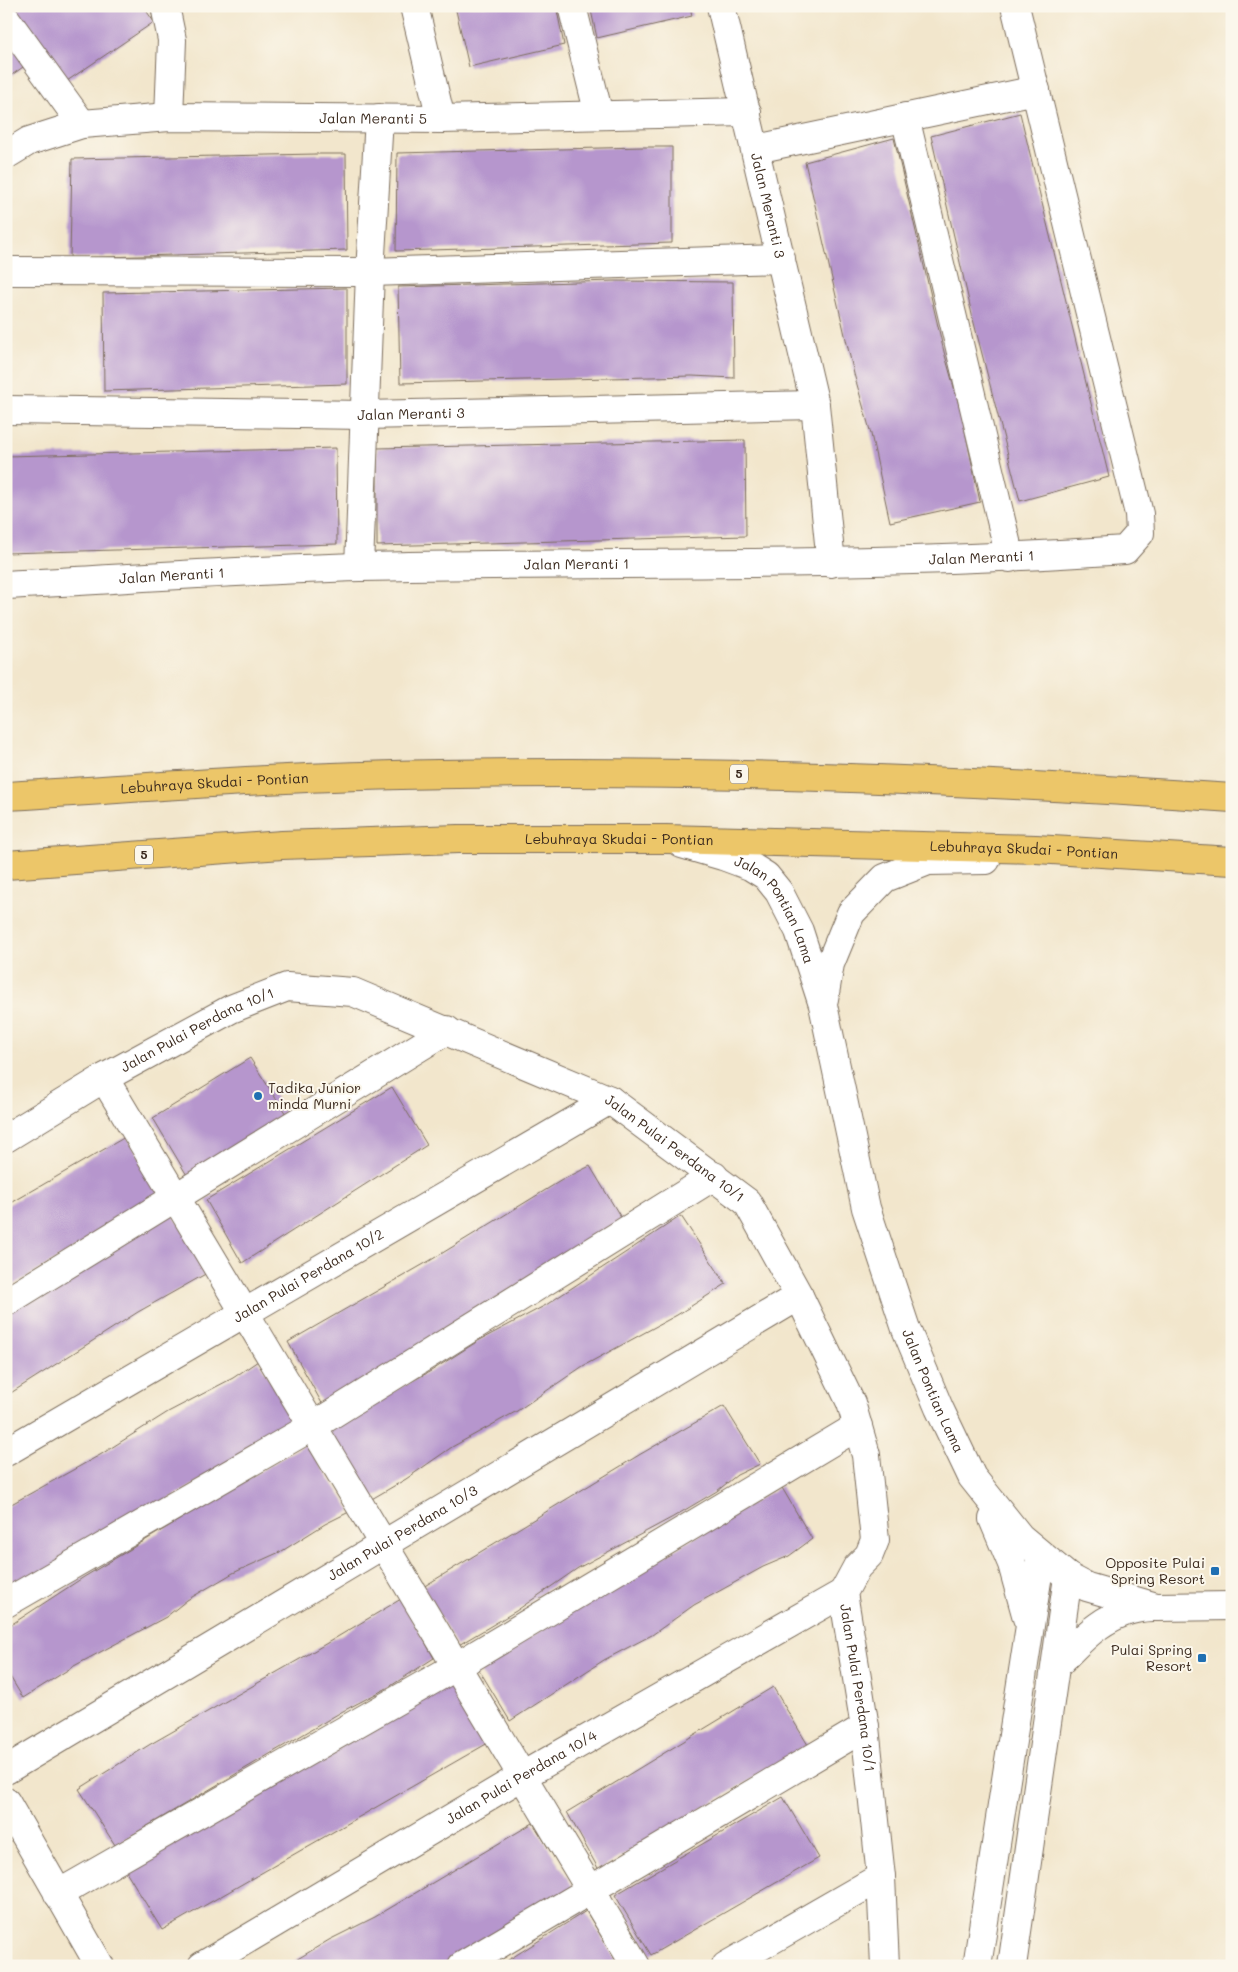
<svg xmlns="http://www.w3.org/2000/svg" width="1238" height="1972" font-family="Mali,sans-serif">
<rect width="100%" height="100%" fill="#fbf7ec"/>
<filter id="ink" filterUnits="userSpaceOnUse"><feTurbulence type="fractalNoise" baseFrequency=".02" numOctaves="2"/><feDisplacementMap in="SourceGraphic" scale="10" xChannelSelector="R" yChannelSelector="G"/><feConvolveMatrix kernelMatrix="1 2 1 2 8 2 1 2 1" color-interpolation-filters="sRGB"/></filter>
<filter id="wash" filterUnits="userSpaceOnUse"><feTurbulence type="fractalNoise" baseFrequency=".0096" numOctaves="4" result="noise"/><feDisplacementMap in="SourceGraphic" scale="20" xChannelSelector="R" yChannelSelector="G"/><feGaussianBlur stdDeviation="1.12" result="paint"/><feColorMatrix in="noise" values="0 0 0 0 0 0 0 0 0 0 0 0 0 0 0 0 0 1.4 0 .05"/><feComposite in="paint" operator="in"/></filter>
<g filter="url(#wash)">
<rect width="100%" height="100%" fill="#f2e6cc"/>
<g id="blocks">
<path fill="#b696cd" d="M11,6H143L154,22L64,83Z
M455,6H556L564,45L469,67Z
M590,6H690L692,16L597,38Z
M6,36L26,65L6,79Z
M1020,113L1109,477L1020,501L973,319L931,136Z
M894,138L944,352L961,412L980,502L890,522L871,434L854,374L805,162Z
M642,147H672V243L396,251L397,153Z
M317,154H346L347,250L70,258L72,159Z
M614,281L733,282L734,378L692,376L400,383L398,287Z
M347,288V384L104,391L103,293Z
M745,440L746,536L377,546V448Z
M336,448L337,544L6,553V456Z
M250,1058L289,1119L188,1177L153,1118Z
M392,1087L427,1145L242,1263L206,1200Z
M127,1136L164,1196L6,1289V1206Z
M590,1166L623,1221L324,1407L288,1342L431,1260L562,1180Z
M169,1208L209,1272L138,1312L6,1396V1312Z
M681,1216L726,1284L677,1315L583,1366L517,1411L452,1447L406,1479L370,1500L328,1431L388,1394L431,1371L478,1341L546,1305Z
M258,1361L298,1422L6,1597V1507L100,1455L168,1412L233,1378Z
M724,1406L760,1464L737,1475L717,1491L673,1517L578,1568L516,1611L457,1646L423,1587L639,1455Z
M306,1444L351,1511L325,1524L282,1551L233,1573L187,1600L166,1617L74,1666L23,1698L6,1670V1628L84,1577Z
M781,1486L812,1539L789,1556L763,1567L694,1605L652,1635L604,1660L510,1721L478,1668Z
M401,1599L434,1658L389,1687L343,1711L115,1845L79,1789L149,1745L307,1655Z
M450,1680L488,1743L162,1930L126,1871L176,1839Z
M773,1687L808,1745L599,1870L567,1812Z
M783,1797L819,1858L651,1955L615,1895Z
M533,1823L574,1889L481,1945L444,1966H286L329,1940L375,1917Z
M586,1911L619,1966H499L562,1926Z"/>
</g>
</g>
<g filter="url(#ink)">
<use href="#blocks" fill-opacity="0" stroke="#7b6c5b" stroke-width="1"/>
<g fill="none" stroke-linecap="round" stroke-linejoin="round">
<g stroke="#7b6c5b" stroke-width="30">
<g id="minor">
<path d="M165,6L172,40L169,117"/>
<path d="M414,6L441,119"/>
<path d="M572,6L599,115"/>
<path id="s1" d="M721,6L815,405L831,563"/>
<path d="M6,19L82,124"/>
<path d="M905,117L1010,558"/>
<path d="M756,149L1036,90"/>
<path id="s2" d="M6,155L29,141L82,124L169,117L441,119L747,112"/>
<path d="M6,271L370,272L781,259"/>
<path id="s3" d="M6,410L365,415L815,405"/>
<path d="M359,567L370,272L379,118"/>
<path id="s4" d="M6,585C124,579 242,570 360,567C615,561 870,568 1125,550L1140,533L1139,514L1015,6"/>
<path id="s5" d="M682,844L723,856L750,866L766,876L779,892L799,931L823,1005L866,1208L906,1329L939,1408L972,1477L1020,1537L1068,1577L1087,1587L1156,1607L1232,1606"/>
<path d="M824,999L830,964L851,913L885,878L928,861L986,860"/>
<path d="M104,1078L636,1966"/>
<path id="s6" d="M6,1138L104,1078L231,1009L287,987L353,992L610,1100L747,1202L799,1296L851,1403L866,1455L875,1540L869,1555L857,1567L843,1593L865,1727L881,1877L885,1966"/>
<path d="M6,1302L447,1030"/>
<path id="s7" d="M6,1452L610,1100"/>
<path d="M993,1519L1012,1564L1027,1618"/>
<path d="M6,1603L313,1426L714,1176"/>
<path d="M1057,1665C1083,1637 1110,1608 1152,1607"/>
<path id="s8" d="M6,1770L799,1296"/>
<path d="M6,1802L100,1966"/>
<path d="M58,1894L457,1666L858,1426"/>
<path id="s9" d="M202,1966L524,1775L843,1593"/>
<path d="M462,1966L865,1727"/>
<path d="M726,1966L881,1877"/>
<path d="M977,1966L1041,1555"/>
<path d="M1012,1966L1068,1577"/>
</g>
</g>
<g stroke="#7b6c5b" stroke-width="30">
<g id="highway">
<path id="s10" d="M6,796C125,789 244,779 363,776C653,767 943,778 1232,798"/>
<path id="s11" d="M6,865L282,845L458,839H666L1036,849L1232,861"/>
</g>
</g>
<use href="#minor" stroke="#fff" stroke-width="28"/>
<use href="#highway" stroke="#ecc669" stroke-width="28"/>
</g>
</g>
<g fill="#1f6fb2" stroke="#fbf7ec" stroke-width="2">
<circle cx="258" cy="1096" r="5"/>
<rect x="1210" y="1566" width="10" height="10" rx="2.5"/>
<rect x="1197" y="1653" width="10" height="10" rx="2.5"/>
</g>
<g text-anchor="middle" stroke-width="4" stroke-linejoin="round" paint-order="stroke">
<g fill="#fbf7ec" stroke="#75685c" stroke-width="1">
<rect x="730" y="764.5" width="18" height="19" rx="4"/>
<rect x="135" y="845.5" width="18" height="19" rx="4"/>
</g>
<g font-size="12" font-weight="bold" fill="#3b2a1e">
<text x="739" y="778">5</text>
<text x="144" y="859">5</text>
</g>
<g font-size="14" fill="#3b2a1e" stroke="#fbf7ec">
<text dy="5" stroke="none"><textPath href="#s2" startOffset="374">Jalan Meranti 5</textPath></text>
<text dy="5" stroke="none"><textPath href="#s1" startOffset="205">Jalan Meranti 3</textPath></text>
<text dy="5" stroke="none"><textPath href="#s3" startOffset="405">Jalan Meranti 3</textPath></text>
<text dy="5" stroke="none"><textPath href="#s4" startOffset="976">Jalan Meranti 1</textPath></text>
<text dy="5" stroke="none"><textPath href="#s4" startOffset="571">Jalan Meranti 1</textPath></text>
<text dy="5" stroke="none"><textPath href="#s4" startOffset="166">Jalan Meranti 1</textPath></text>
<text dy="5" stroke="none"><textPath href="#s10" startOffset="209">Lebuhraya Skudai - Pontian</textPath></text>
<text dy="5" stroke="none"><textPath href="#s11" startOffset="614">Lebuhraya Skudai - Pontian</textPath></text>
<text dy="5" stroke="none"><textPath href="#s11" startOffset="1019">Lebuhraya Skudai - Pontian</textPath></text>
<text dy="5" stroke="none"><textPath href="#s5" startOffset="122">Jalan Pontian Lama</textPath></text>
<text dy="5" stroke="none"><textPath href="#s6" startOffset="220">Jalan Pulai Perdana 10/1</textPath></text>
<text dy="5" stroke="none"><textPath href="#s6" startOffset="745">Jalan Pulai Perdana 10/1</textPath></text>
<text dy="5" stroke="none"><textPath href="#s7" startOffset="350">Jalan Pulai Perdana 10/2</textPath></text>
<text dy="5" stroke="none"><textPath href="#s5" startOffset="635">Jalan Pontian Lama</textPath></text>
<text dy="5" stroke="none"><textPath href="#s8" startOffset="462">Jalan Pulai Perdana 10/3</textPath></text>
<text dy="5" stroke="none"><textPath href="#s6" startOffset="1360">Jalan Pulai Perdana 10/1</textPath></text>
<text dy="5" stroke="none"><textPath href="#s9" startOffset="371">Jalan Pulai Perdana 10/4</textPath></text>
</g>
<g font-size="14" fill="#3b2a1e" stroke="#fbf7ec" text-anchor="end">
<text x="268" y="1093" text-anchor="start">Tadika Junior<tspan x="268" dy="16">minda Murni</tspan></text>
<text x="1205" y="1568">Opposite Pulai<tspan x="1205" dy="16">Spring Resort</tspan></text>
<text x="1192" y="1655">Pulai Spring<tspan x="1192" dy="16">Resort</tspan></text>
</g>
</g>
<rect width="1238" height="1972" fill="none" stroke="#fbf7ec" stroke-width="25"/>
</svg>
